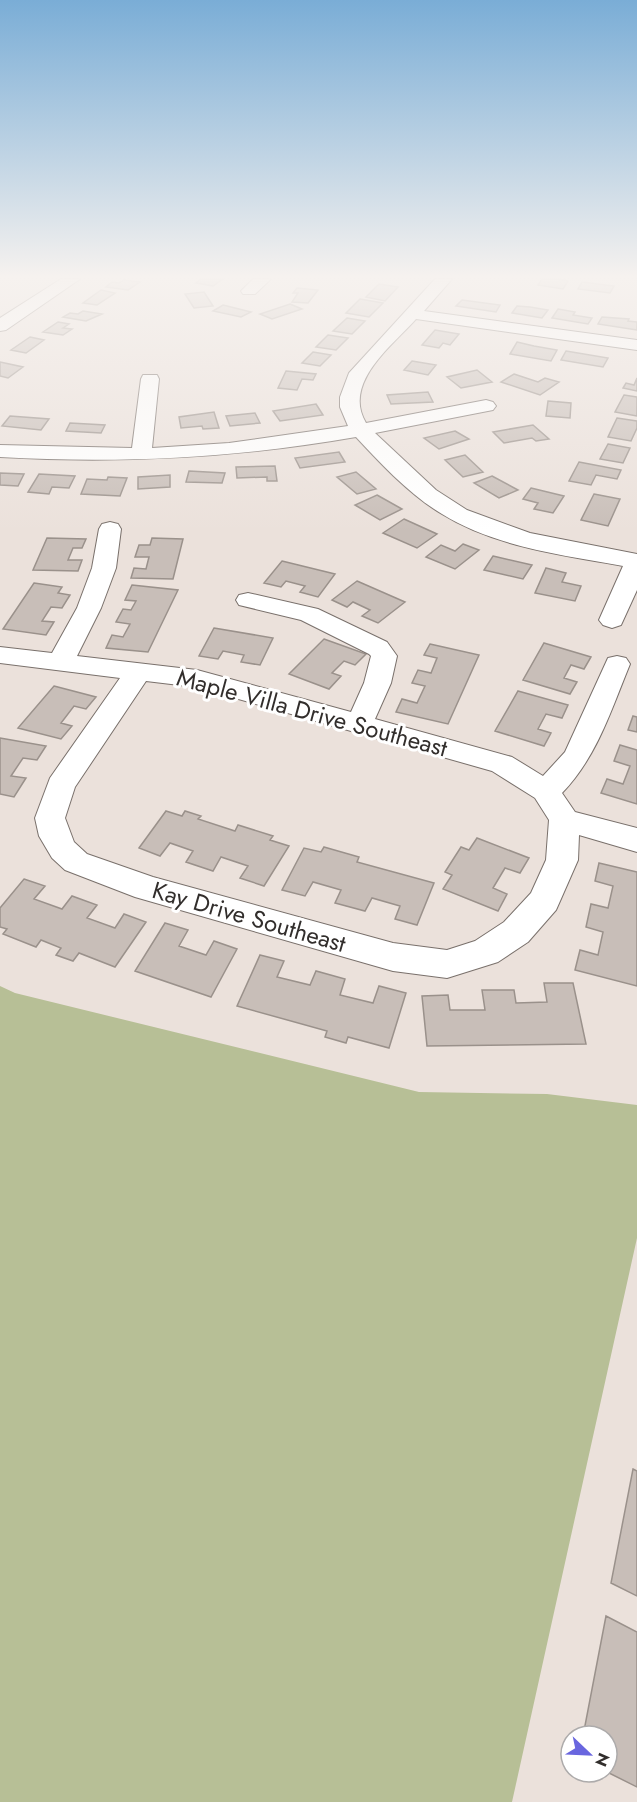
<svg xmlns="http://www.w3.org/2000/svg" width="637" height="1802" font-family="Jost,sans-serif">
<rect width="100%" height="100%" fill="#ebe1db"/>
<path fill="#b7bf96" d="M0,986L15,993L419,1092L547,1094L637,1105V1238L512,1802H0Z"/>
<path fill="#c8beb8" stroke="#9a918b" stroke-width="1.5" d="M201,279H223L213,286L196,283Z
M542,279H557L568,281L563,289L538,285Z
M124,280L140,282L128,290L106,287L112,282L119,283Z
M582,282L614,286L610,293L578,289Z
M379,284L398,287L385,301L366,297Z
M297,288L318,290L308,303L292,302L298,293H293Z
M101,290L115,293L97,305L83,303Z
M204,292L213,306L194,308L185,294Z
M360,299L383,303L369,317L346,313Z
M462,300L500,305L496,312L456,306Z
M290,304L302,309L272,319L260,314Z
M223,305L251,312L241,317L213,311Z
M517,306L530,307L548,310L542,318L512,313Z
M558,309L575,312L573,315L592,318L588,324L552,318Z
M83,311L102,314L86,321L63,317L70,313L78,314Z
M602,317L629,319L628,321L637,322V330L598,324Z
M347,318L365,321L352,334L333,331Z
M58,322L69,324L63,328L72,329L63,335L43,332Z
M435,330L459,334L450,345L443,343L439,348L422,345Z
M328,335L348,338L336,350L316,347Z
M30,337L44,340L26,353L11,350Z
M517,342L534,346L557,350L551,361L510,354Z
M566,351L608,358L603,367L561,360Z
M313,352L331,355L320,366L302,363Z
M412,361L436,365L428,375L404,370Z
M0,362L23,367L8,378L0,376Z
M477,370L492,382L461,388L447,377Z
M286,371L316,374L313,380L302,379L297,390L278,388Z
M514,374L538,382L545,378L559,382L540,395L501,382Z
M637,378V391L623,388L626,383L634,385Z
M428,392L433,402L391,404L387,395Z
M624,395L637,397V416L615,412Z
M548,401L571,403L570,418L546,416Z
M316,404L323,415L280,421L273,411Z
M214,412L219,428L203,429L202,426L181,428L179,417Z
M255,413L260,423L230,426L226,416Z
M10,416L49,419L41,430L2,426Z
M617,418L637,421V428L631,441L608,437Z
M70,423L105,425L101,433L66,431Z
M533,425L549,439L536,441L532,438L504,443L493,432Z
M455,431L469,439L439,449L424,438Z
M608,444L630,448L623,463L600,459Z
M339,452L345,462L300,468L295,458Z
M465,455L483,472L463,477L445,460Z
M579,462L621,470L617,479L596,475L591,485L569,481Z
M275,466L277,481H267V477L237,478L236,467Z
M189,471L225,473L222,483L186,482Z
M356,472L376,489L357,494L337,477Z
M0,473L24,474L18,486L0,485Z
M39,474L75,476L69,488L52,487L49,494L28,492Z
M170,475V487L138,489V477Z
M492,476L518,490L499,498L474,483Z
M108,477L127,478L120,496L81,494L87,479L107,480Z
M531,488L564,496L553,513L534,509L538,503L523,499Z
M594,494L620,499L608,526L581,520Z
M377,495L402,509L380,520L355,505Z
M404,519L437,534L417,548L383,533Z
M47,538L86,539L82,548H73L68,560H82L78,571L33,570Z
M152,538L183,539L173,579L131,578L134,568L146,569L149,557H135L139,545H150Z
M463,544L479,550L455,569L426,557L441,545L455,551Z
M493,556L532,565L523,579L484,570Z
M282,561L335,574L318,597L300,592L305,586L286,581L281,587L264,583Z
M546,568L566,573L562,582L581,586L575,601L535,593Z
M357,581L405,602L378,623L362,616L370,610L353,602L347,607L332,600Z
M34,583L62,587L58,593L70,595L62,608L51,607L42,621L54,622L46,635L3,629Z
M132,585L178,590L148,652L106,648L112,635L123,637L130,624L116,622L123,609L131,610L136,601L125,600Z
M214,628L273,638L260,665L241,662L244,655L223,651L218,659L199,656Z
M324,639L366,654L355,665L344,661L332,673L341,676L329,689L289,674Z
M544,643L591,657L584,669L571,665L564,678L577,682L570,694L523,680Z
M430,644L479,655L448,724L396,712L402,699L417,703L425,686L412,683L418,670L431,673L437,658L424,655Z
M54,686L96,697L86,709L74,706L61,723L72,726L61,739L18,728Z
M518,691L568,705L562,718L546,714L538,729L551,733L544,746L495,731Z
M633,716L637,717V732L628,730Z
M0,738L46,746L37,760L23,758L11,776L26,778L14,797L0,794Z
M620,745L637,750V804L601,793L607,779L623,784L630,766L614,761Z
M166,811L182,816L185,811L201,816L198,819L235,831L238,825L273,836L270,840L289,846L264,886L240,878L248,866L221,857L213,871L186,862L193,851L170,843L160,856L139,848Z
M477,838L529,858L520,873L505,868L493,888L507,894L498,911L443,889L452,875L445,872L461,847L469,850Z
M324,847L359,857L357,862L434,883L417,925L395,919L400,906L372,898L365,911L335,903L341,890L313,882L305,896L282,890L304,848L321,852Z
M599,863L637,872V986L575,970L580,950L598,955L603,932L586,927L591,904L608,908L613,886L595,881Z
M24,879L45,886L34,899L62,909L72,896L97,905L87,918L115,928L124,914L146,922L115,967L79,953L73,961L56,955L61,948L41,940L36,947L3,934L7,929L0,927V908Z
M165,923L188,930L179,946L206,955L214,941L237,949L211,997L135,971Z
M260,955L284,961L277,977L310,985L316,971L345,979L340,995L373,1003L379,986L406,993L389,1048L348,1037L346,1043L325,1037L327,1031L237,1006Z
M544,983H573L586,1044L427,1046L422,996L448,995L450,1010H485L482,990H514L516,1003L547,1002Z
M633,1469L637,1471V1596L611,1583Z
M606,1616L637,1632V1787L607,1772V1736H583Z"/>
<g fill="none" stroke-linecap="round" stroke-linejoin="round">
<g stroke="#79706b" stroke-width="2">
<path id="minor" d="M61,279H80L6,330L0,331V318Z
M253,279H271L255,294H243L241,291Z
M435,279H452L424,311L637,340V350L416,319C392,346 342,383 366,423L486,400L493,402L496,406L493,410L375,433L436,490L467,510L530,533L637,554V590L621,625L612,628L603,625L599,620L623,566C563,555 495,547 442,514C410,495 381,464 356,437C236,458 121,464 0,457V445L132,448L141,379L143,375H157L159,379L152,448L229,443L348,426L340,407V397L349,373Z
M110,522L118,524L121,529L116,568L101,608L77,656L197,670L351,712L364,683L371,656L369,654L301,620L239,605L236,600L239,595L248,593L318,609L387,642L397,656L391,683L375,719L512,757L543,776L565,752L608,658L617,656L626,658L630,664C611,710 597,757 562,793L575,812L637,828V852L579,835L578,860L560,901L556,910L528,942L498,962L447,978L393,971L135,897L65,870L52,858L39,836L35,818L50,778L120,678L0,663V647L52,653L77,608L92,568L99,529L102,524ZM146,681L196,687L492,771L535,798L549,820L546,860L531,893L504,922L475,941L447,950L393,943L153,877L87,854L74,842L65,818L75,787Z"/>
</g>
<use href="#minor" fill="#fff" fill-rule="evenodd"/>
</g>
<linearGradient id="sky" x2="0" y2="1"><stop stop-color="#7aadd6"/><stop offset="0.52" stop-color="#f6f2ef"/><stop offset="1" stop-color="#f6f2ef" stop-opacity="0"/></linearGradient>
<rect width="637" height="532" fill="url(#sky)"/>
<g text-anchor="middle" stroke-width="6" stroke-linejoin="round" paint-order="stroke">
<g font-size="24" fill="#322e2c" stroke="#fff">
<text transform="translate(312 713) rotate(15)" y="8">Maple Villa Drive Southeast</text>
<text transform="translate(249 917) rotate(16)" y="8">Kay Drive Southeast</text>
</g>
</g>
<g transform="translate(589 1754) rotate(113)"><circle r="28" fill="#ffffff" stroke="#adabab" stroke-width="1.5"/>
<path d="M0-4.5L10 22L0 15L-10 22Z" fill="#6966df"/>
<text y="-9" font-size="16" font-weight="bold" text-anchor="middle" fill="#322e2c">N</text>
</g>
</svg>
